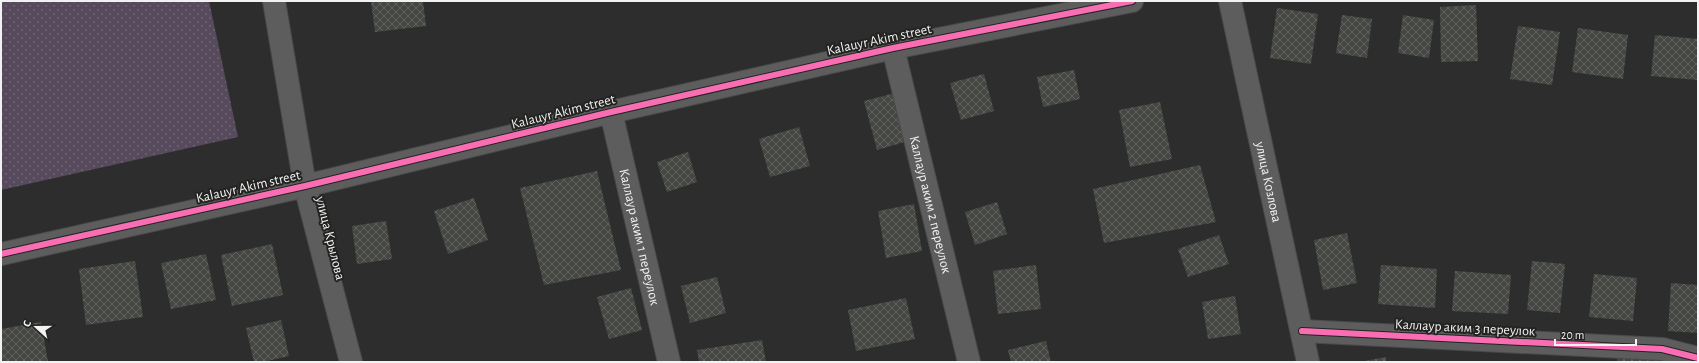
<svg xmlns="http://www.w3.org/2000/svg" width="1699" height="363" font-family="'Alegreya Sans',sans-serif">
<defs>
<pattern id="grass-dots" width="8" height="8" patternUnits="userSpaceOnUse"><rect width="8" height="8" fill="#564a5c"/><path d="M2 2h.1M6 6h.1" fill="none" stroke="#6f6574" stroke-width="1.8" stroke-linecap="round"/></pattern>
<pattern id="building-cross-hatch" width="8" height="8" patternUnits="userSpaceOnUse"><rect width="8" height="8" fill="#444742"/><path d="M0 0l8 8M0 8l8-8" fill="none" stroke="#5f625e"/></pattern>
</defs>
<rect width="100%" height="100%" fill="#2d2d2d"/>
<path fill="url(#grass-dots)" d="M1,1H209L238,137L1,190Z"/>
<path fill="url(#building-cross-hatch)" d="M371,1H423L426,26L375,32Z
M1476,5L1478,61L1441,62L1440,7Z
M1277,8L1318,14L1311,64L1270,58Z
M1342,15L1372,19L1367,58L1336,53Z
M1403,15L1434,20L1429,58L1398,53Z
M1518,26L1560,32L1552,85L1510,79Z
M1578,28L1628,35L1623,79L1572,72Z
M1655,35L1698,39V80L1651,76Z
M1074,70L1080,99L1043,107L1037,77Z
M984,74L994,111L961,120L950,83Z
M895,93L908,141L877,150L864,101Z
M1160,102L1172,159L1130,167L1119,110Z
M799,127L810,166L770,177L759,139Z
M688,152L697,182L667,192L657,162Z
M1200,165L1216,222L1104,243L1093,189Z
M597,171L621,270L544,285L520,188Z
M474,198L488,240L448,254L434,211Z
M997,202L1007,234L975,245L965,212Z
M914,204L922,251L886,258L878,211Z
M386,221L392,259L357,264L352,226Z
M1347,233L1357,283L1323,290L1314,240Z
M1219,235L1229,264L1188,277L1178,249Z
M272,244L283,295L232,306L221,255Z
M206,254L216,300L171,309L161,263Z
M135,261L143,317L86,325L79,269Z
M1532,261L1565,264L1560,313L1527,310Z
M1036,265L1041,309L998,314L993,271Z
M1381,265L1437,269L1435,308L1378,304Z
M1455,271L1511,275L1508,314L1452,311Z
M1594,274L1637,278L1633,321L1589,317Z
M717,277L726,313L690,323L681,286Z
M1671,283L1698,285V333L1668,331Z
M631,288L642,330L609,339L597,297Z
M1235,296L1241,334L1208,339L1202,302Z
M906,298L915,339L856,351L848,310Z
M281,320L289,356L263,362H254L246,328Z
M41,322L48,362H1V329Z
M762,340L766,362H699L697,350Z
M1046,341L1051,362H1011L1008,350Z
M1617,356L1674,359L1673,362H1617Z
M1386,357V362H1365V361Z"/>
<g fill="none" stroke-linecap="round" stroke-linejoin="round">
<g stroke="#4a4a4a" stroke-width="24">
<g id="minor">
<path d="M274,1L305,186L351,362"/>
<path id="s1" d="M1230,1L1308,362"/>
<path id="s2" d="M893,48L969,362"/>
<path id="s3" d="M611,112L669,362"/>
<path d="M1,254L305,186L611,112L893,48L1132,1"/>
<path d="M1302,331L1662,349L1698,358"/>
</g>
</g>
<use href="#minor" stroke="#5c5d5c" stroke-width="22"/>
<g stroke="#232422" stroke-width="8">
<path id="cycleway" d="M1,254L305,186L611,112L893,48L1132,1
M1302,331L1662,349L1698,358"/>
</g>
<use href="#cycleway" stroke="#f96db3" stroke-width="6"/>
</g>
<g text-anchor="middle" stroke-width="4" stroke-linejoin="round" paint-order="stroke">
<g font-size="14" fill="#f1f2f1" stroke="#232422">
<text transform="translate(879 39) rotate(-12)" y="5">Kalauyr Akim street</text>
<text transform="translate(563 111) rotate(-14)" y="5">Kalauyr Akim street</text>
<text dy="5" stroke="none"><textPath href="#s1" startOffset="185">улица Козлова</textPath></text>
<text transform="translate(248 186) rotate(-13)" y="5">Kalauyr Akim street</text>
<text dy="5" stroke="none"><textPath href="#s2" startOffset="161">Каллаур аким 2 переулок</textPath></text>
<text dy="5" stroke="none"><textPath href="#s3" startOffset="128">Каллаур аким 1 переулок</textPath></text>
<text transform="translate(331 238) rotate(76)" y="5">улица Крылова</text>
<text transform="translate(1465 327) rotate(3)" y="5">Каллаур аким 3 переулок</text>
</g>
</g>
<rect width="1699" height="363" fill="none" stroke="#f1f2f1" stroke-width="4"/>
<g transform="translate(36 327) rotate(291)" stroke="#232422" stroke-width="3" paint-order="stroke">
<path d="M0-3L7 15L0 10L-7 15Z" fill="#f1f2f1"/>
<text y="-6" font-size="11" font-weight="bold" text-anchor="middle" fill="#f1f2f1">С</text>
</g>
<path d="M1555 339v6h81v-6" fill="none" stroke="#f1f2f1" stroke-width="2"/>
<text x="1561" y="339" font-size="12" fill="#f1f2f1" stroke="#232422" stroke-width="3" paint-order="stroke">20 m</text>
</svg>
